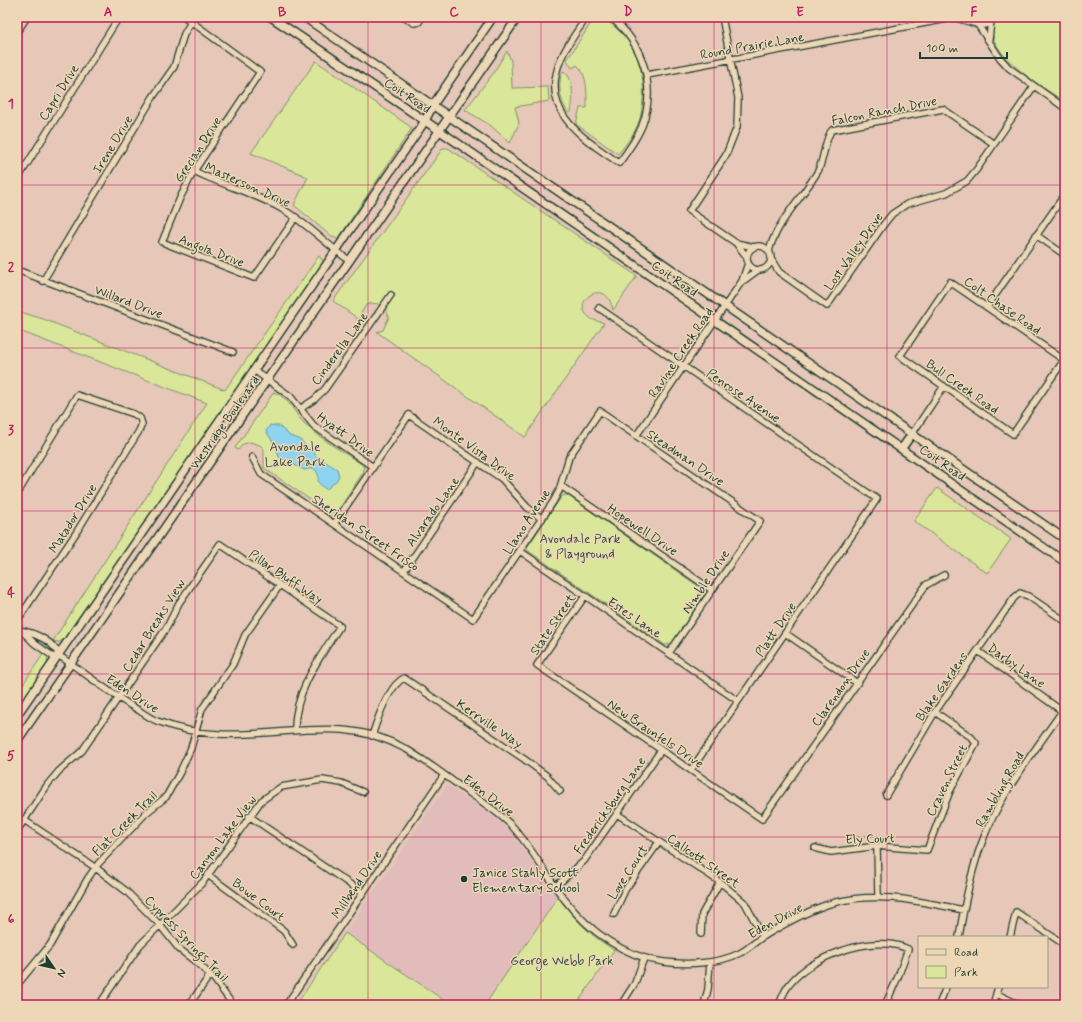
<svg xmlns="http://www.w3.org/2000/svg" width="1082" height="1022" font-family="Mynerve,sans-serif">
<rect width="100%" height="100%" fill="#e6c7b8"/>
<filter id="ink" filterUnits="userSpaceOnUse"><feTurbulence type="fractalNoise" baseFrequency=".025" numOctaves="2"/><feDisplacementMap in="SourceGraphic" scale="8" xChannelSelector="R" yChannelSelector="G"/><feConvolveMatrix kernelMatrix="1 2 1 2 8 2 1 2 1" color-interpolation-filters="sRGB"/></filter>
<g filter="url(#ink)">
<path fill="#e1bcba" d="M447,785L495,817L512,833L558,897L485,1005H451L345,933Z"/>
<path fill="#dae79a" stroke="#7c9267" d="M595,17C605,17 610,23 618,30C642,51 648,88 640,118C636,132 627,143 618,154L576,124L580,108H587C587,96 588,73 577,65L572,68L567,60Z
M998,17H1065V102C1046,89 971,46 998,17Z
M507,51L511,61L512,88L548,87L549,101L515,107L519,123L510,143L490,125L465,110L492,75Z
M316,61L412,128L338,239L332,237L294,205L308,177L251,153Z
M563,71C575,77 573,101 571,112L569,113C560,104 557,81 563,71Z
M443,148H448L637,276L613,310C607,275 569,301 589,317C593,321 599,321 604,323L525,437L377,332L383,330L389,317C385,305 378,301 366,305L361,313L360,320L333,301Z
M319,256L324,263L63,640L59,642L53,641L207,403L17,330V311L43,319L225,390Z
M274,392C290,399 292,410 303,422C320,439 343,452 363,465L364,471L337,512H328L264,468V449L260,445L250,442L243,444L238,450L235,448Z
M937,488L1011,539L987,573L914,521Z
M567,495L704,590V595L671,644L665,645L527,550L528,546L562,496Z
M44,653L48,657L47,664L17,708V693Z
M558,897C574,919 591,936 614,950L576,1005H485Z
M345,933L451,1005H296Z"/>
<path fill="#8ed4f0" stroke="#6298a5" d="M270,425L279,426L290,436L299,439L319,458L337,469L339,476L336,481L327,489L324,488L318,482C319,475 318,472 313,468L304,470L279,457L276,447L266,431Z"/>
<g fill="none" stroke-linecap="round" stroke-linejoin="round">
<g stroke="#1f3d34" stroke-width="8">
<path id="minor" d="M185,17L260,72L194,171L180,198L162,242L254,278L296,217
M403,17L414,23L419,22L422,17
M587,17C578,30 567,44 561,59C538,112 583,138 619,163C628,151 636,140 642,126C657,87 643,42 610,17
M722,17L738,98L737,127L726,155L689,211L736,243L747,257
M969,17C975,28 988,28 993,17
M956,18L973,23
M978,25L1000,58L1009,68L1065,108
M17,32L27,17
M989,39L991,21
M647,75L958,17
M194,171C222,185 254,193 282,209C307,223 327,245 350,261
M17,180L119,17
M1036,235L1065,255
M736,243L754,247
M747 258a12 12 0 1 1 24 0a12 12 0 1 1-24 0Z
M769,251C777,221 803,197 818,171C824,160 825,137 832,130L943,109L994,144
M771,259L779,272L827,306L884,224L892,214L907,204L946,193L967,181L977,169L1034,86
M17,270L233,352
M43,281L153,97L174,67L184,34L194,17
M743,281L758,270
M950,282L1064,360L1013,434L900,356Z
M987,307L1065,194
M599,308L877,499L691,770
M254,370L290,396L314,426L373,467
M300,409L315,399L325,389L391,295
M912,434L944,386
M636,436L742,281L748,263
M252,457L261,474L473,619L553,502L559,491L569,457L600,411L760,521L669,653
M561,486L712,590
M17,494L77,395L134,414L140,418L142,424L139,431L76,533L17,621
M334,524L409,415L502,479L527,507L542,519
M520,551L738,701
M404,571L478,462
M585,596L537,665L762,819L926,585L944,575
M17,626L34,643L51,655L53,657L58,655C84,672 108,692 135,708C142,712 149,718 157,721C175,728 198,733 218,734C285,738 341,713 406,749C426,761 446,776 465,790C481,801 497,811 511,825C532,847 546,876 565,900C589,931 624,957 664,962C687,965 718,964 740,953C748,949 754,943 761,938C782,925 812,908 836,902C880,891 921,902 964,910
M24,631C36,634 55,642 58,655
M785,633L857,683
M978,651L1062,711
M372,736C377,720 388,686 404,678L524,759L547,776L560,791
M886,795L935,712L1014,598L1020,593L1028,596L1065,621
M617,814L720,882L745,903L763,937
M249,816L363,893
M24,820L96,868L126,891L159,924L179,949L200,965L214,979L233,1005
M17,831L48,784L59,771L82,751L167,627L179,603L220,544L340,626C320,657 294,692 295,730
M877,846L878,896
M815,848L831,852L877,846L927,850L950,791L976,743L971,737L935,712
M208,875L284,931L293,945
M556,886L584,861L661,750
M614,914L625,890L659,842
M701,934L702,914L720,882
M959,937C964,906 970,875 981,845C999,794 1035,751 1065,707
M1010,937L1016,912L1065,945
M17,985L50,945L88,878L98,864L146,813L166,797L180,772L191,748L202,709L233,664L245,635L280,585
M997,994L1020,1005
M99,1005L140,945L203,882L261,801L281,787L322,780L341,783L363,792
M189,1005L210,975
M286,1005L444,775
M621,1005L635,983L644,958
M704,1005L708,989L710,962
M779,1005C781,1000 783,995 785,991C803,958 874,932 908,949L898,977L885,1005
M939,1005L946,987
M993,1005L998,987"/>
</g>
<g stroke="#1f3d34" stroke-width="10">
<path id="major" d="M271,17L440,131L1065,562
M304,17L1065,539
M902,448L912,434
M17,715L425,121L433,105L493,17
M17,741L518,17"/>
</g>
<use href="#minor" stroke="#edd7b6" stroke-width="5.5"/>
<use href="#major" stroke="#edd7b6" stroke-width="7"/>
</g>
</g>
<path fill="none" stroke="#c2185b" stroke-width="1" stroke-opacity="0.55" d="M195,17V1005M368,17V1005M541,17V1005M714,17V1005M887,17V1005M17,185H1065M17,348H1065M17,511H1065M17,674H1065M17,837H1065"/>
<circle fill="#1f3d34" stroke="#edd7b6" stroke-width="1.5" cx="464" cy="879" r="4"/>
<g text-anchor="middle" stroke-width="3" stroke-linejoin="round" paint-order="stroke">
<g font-size="13" fill="#1f3d34" stroke="#edd7b6">
<text transform="translate(752 45) rotate(-10)" y="5">Round Prairie Lane</text>
<text transform="translate(58 92) rotate(-58)" y="5">Capri Drive</text>
<text transform="translate(408 95) rotate(34)" y="5">Coit Road</text>
<text transform="translate(884 110) rotate(-11)" y="5">Falcon Ranch Drive</text>
<text transform="translate(112 144) rotate(-59)" y="5">Irene Drive</text>
<text transform="translate(197 149) rotate(-57)" y="5">Grecian Drive</text>
<text transform="translate(248 184) rotate(24)" y="5">Masterson Drive</text>
<text transform="translate(212 250) rotate(21)" y="5">Angola Drive</text>
<text transform="translate(853 251) rotate(-55)" y="5">Lost Valley Drive</text>
<text transform="translate(675 278) rotate(35)" y="5">Coit Road</text>
<text transform="translate(129 301) rotate(21)" y="5">Willard Drive</text>
<text transform="translate(1003 305) rotate(35)" y="5">Colt Chase Road</text>
<text transform="translate(339 348) rotate(-54)" y="5">Cinderella Lane</text>
<text transform="translate(680 352) rotate(-56)" y="5">Ravine Creek Road</text>
<text transform="translate(963 386) rotate(35)" y="5">Bull Creek Road</text>
<text transform="translate(744 395) rotate(34)" y="5">Penrose Avenue</text>
<text transform="translate(224 422) rotate(-55)" y="5">Westridge Boulevard</text>
<text transform="translate(346 434) rotate(36)" y="5">Hyatt Drive</text>
<text transform="translate(475 448) rotate(36)" y="5">Monte Vista Drive</text>
<text transform="translate(686 457) rotate(34)" y="5">Steadman Drive</text>
<text transform="translate(943 462) rotate(35)" y="5">Coit Road</text>
<text transform="translate(432 511) rotate(-55)" y="5">Alvarado Lane</text>
<text transform="translate(72 518) rotate(-58)" y="5">Matador Drive</text>
<text transform="translate(526 521) rotate(-57)" y="5">Llano Avenue</text>
<text transform="translate(643 529) rotate(34)" y="5">Hopewell Drive</text>
<text transform="translate(366 532) rotate(34)" y="5">Sheridan Street Frisco</text>
<text transform="translate(286 576) rotate(34)" y="5">Pillar Bluff Way</text>
<text transform="translate(705 581) rotate(-56)" y="5">Nimble Drive</text>
<text transform="translate(635 617) rotate(34)" y="5">Estes Lane</text>
<text transform="translate(552 624) rotate(-56)" y="5">State Street</text>
<text transform="translate(153 625) rotate(-58)" y="5">Cedar Breaks View</text>
<text transform="translate(775 629) rotate(-56)" y="5">Platt Drive</text>
<text transform="translate(1017 665) rotate(35)" y="5">Darby Lane</text>
<text transform="translate(941 686) rotate(-55)" y="5">Blake Gardens</text>
<text transform="translate(840 687) rotate(-55)" y="5">Clarendon Drive</text>
<text transform="translate(133 693) rotate(33)" y="5">Eden Drive</text>
<text transform="translate(490 723) rotate(34)" y="5">Kerrville Way</text>
<text transform="translate(656 733) rotate(34)" y="5">New Braunfels Drive</text>
<text transform="translate(946 780) rotate(-64)" y="5">Craven Street</text>
<text transform="translate(999 789) rotate(-60)" y="5">Rambling Road</text>
<text transform="translate(489 795) rotate(37)" y="5">Eden Drive</text>
<text transform="translate(609 805) rotate(-55)" y="5">Fredericksburg Lane</text>
<text transform="translate(124 823) rotate(-45)" y="5">Flat Creek Trail</text>
<text transform="translate(222 837) rotate(-53)" y="5">Canyon Lake View</text>
<text transform="translate(870 838) rotate(-2)" y="5">Ely Court</text>
<text transform="translate(704 860) rotate(35)" y="5">Callcott Street</text>
<text transform="translate(627 872) rotate(-57)" y="5">Love Court</text>
<text transform="translate(356 884) rotate(-56)" y="5">Millbend Drive</text>
<text transform="translate(259 899) rotate(37)" y="5">Bowe Court</text>
<text transform="translate(775 920) rotate(-29)" y="5">Eden Drive</text>
<text transform="translate(187 938) rotate(46)" y="5">Cypress Springs Trail</text>
</g>
<g font-size="13" fill="#324e3e" stroke="#edd7b6">
<text x="295" y="451">Avondale<tspan x="295" dy="15">Lake Park</tspan></text>
<text x="580" y="543">Avondale Park<tspan x="580" dy="15">&amp; Playground</tspan></text>
<text x="562" y="965">George Webb Park</text>
</g>
<g font-size="13" fill="#1f3d34" stroke="#edd7b6" text-anchor="start">
<text x="472" y="877">Janice Stahly Scott<tspan x="472" dy="15">Elementary School</tspan></text>
</g>
</g>
<rect width="1082" height="1022" fill="none" stroke="#edd7b6" stroke-width="44"/>
<rect x="918" y="936" width="130" height="52" fill="#edd7b6" stroke="#9b9982"/>
<rect x="926" y="949" width="20" height="6" fill="#edd7b6" stroke="#9b9982"/>
<text x="954" y="956" font-size="12" fill="#1f3d34">Road</text>
<rect x="926" y="966" width="20" height="12" fill="#dae79a" stroke="#9b9982"/>
<text x="954" y="976" font-size="12" fill="#1f3d34">Park</text>
<g transform="translate(54 968) rotate(124)" stroke="#edd7b6" stroke-width="3" paint-order="stroke">
<path d="M0-3L7 15L0 10L-7 15Z" fill="#1f3d34"/>
<text y="-6" font-size="11" font-weight="bold" text-anchor="middle" fill="#1f3d34">N</text>
</g>
<path d="M920 52v6h87v-6" fill="none" stroke="#1f3d34" stroke-width="2"/>
<text x="926" y="52" font-size="12" fill="#1f3d34" stroke="#edd7b6" stroke-width="3" paint-order="stroke">100 m</text>
<rect x="22" y="22" width="1038" height="978" fill="none" stroke="#c2185b" stroke-width="1.5"/>
<g font-size="13" text-anchor="middle" font-weight="bold" fill="#c2185b">
<text x="108" y="16">A</text>
<text x="282" y="16">B</text>
<text x="454" y="16">C</text>
<text x="628" y="16">D</text>
<text x="800" y="16">E</text>
<text x="974" y="16">F</text>
<text x="11" y="108">1</text>
<text x="11" y="271">2</text>
<text x="11" y="434">3</text>
<text x="11" y="597">4</text>
<text x="11" y="760">5</text>
<text x="11" y="923">6</text>
</g>
</svg>
